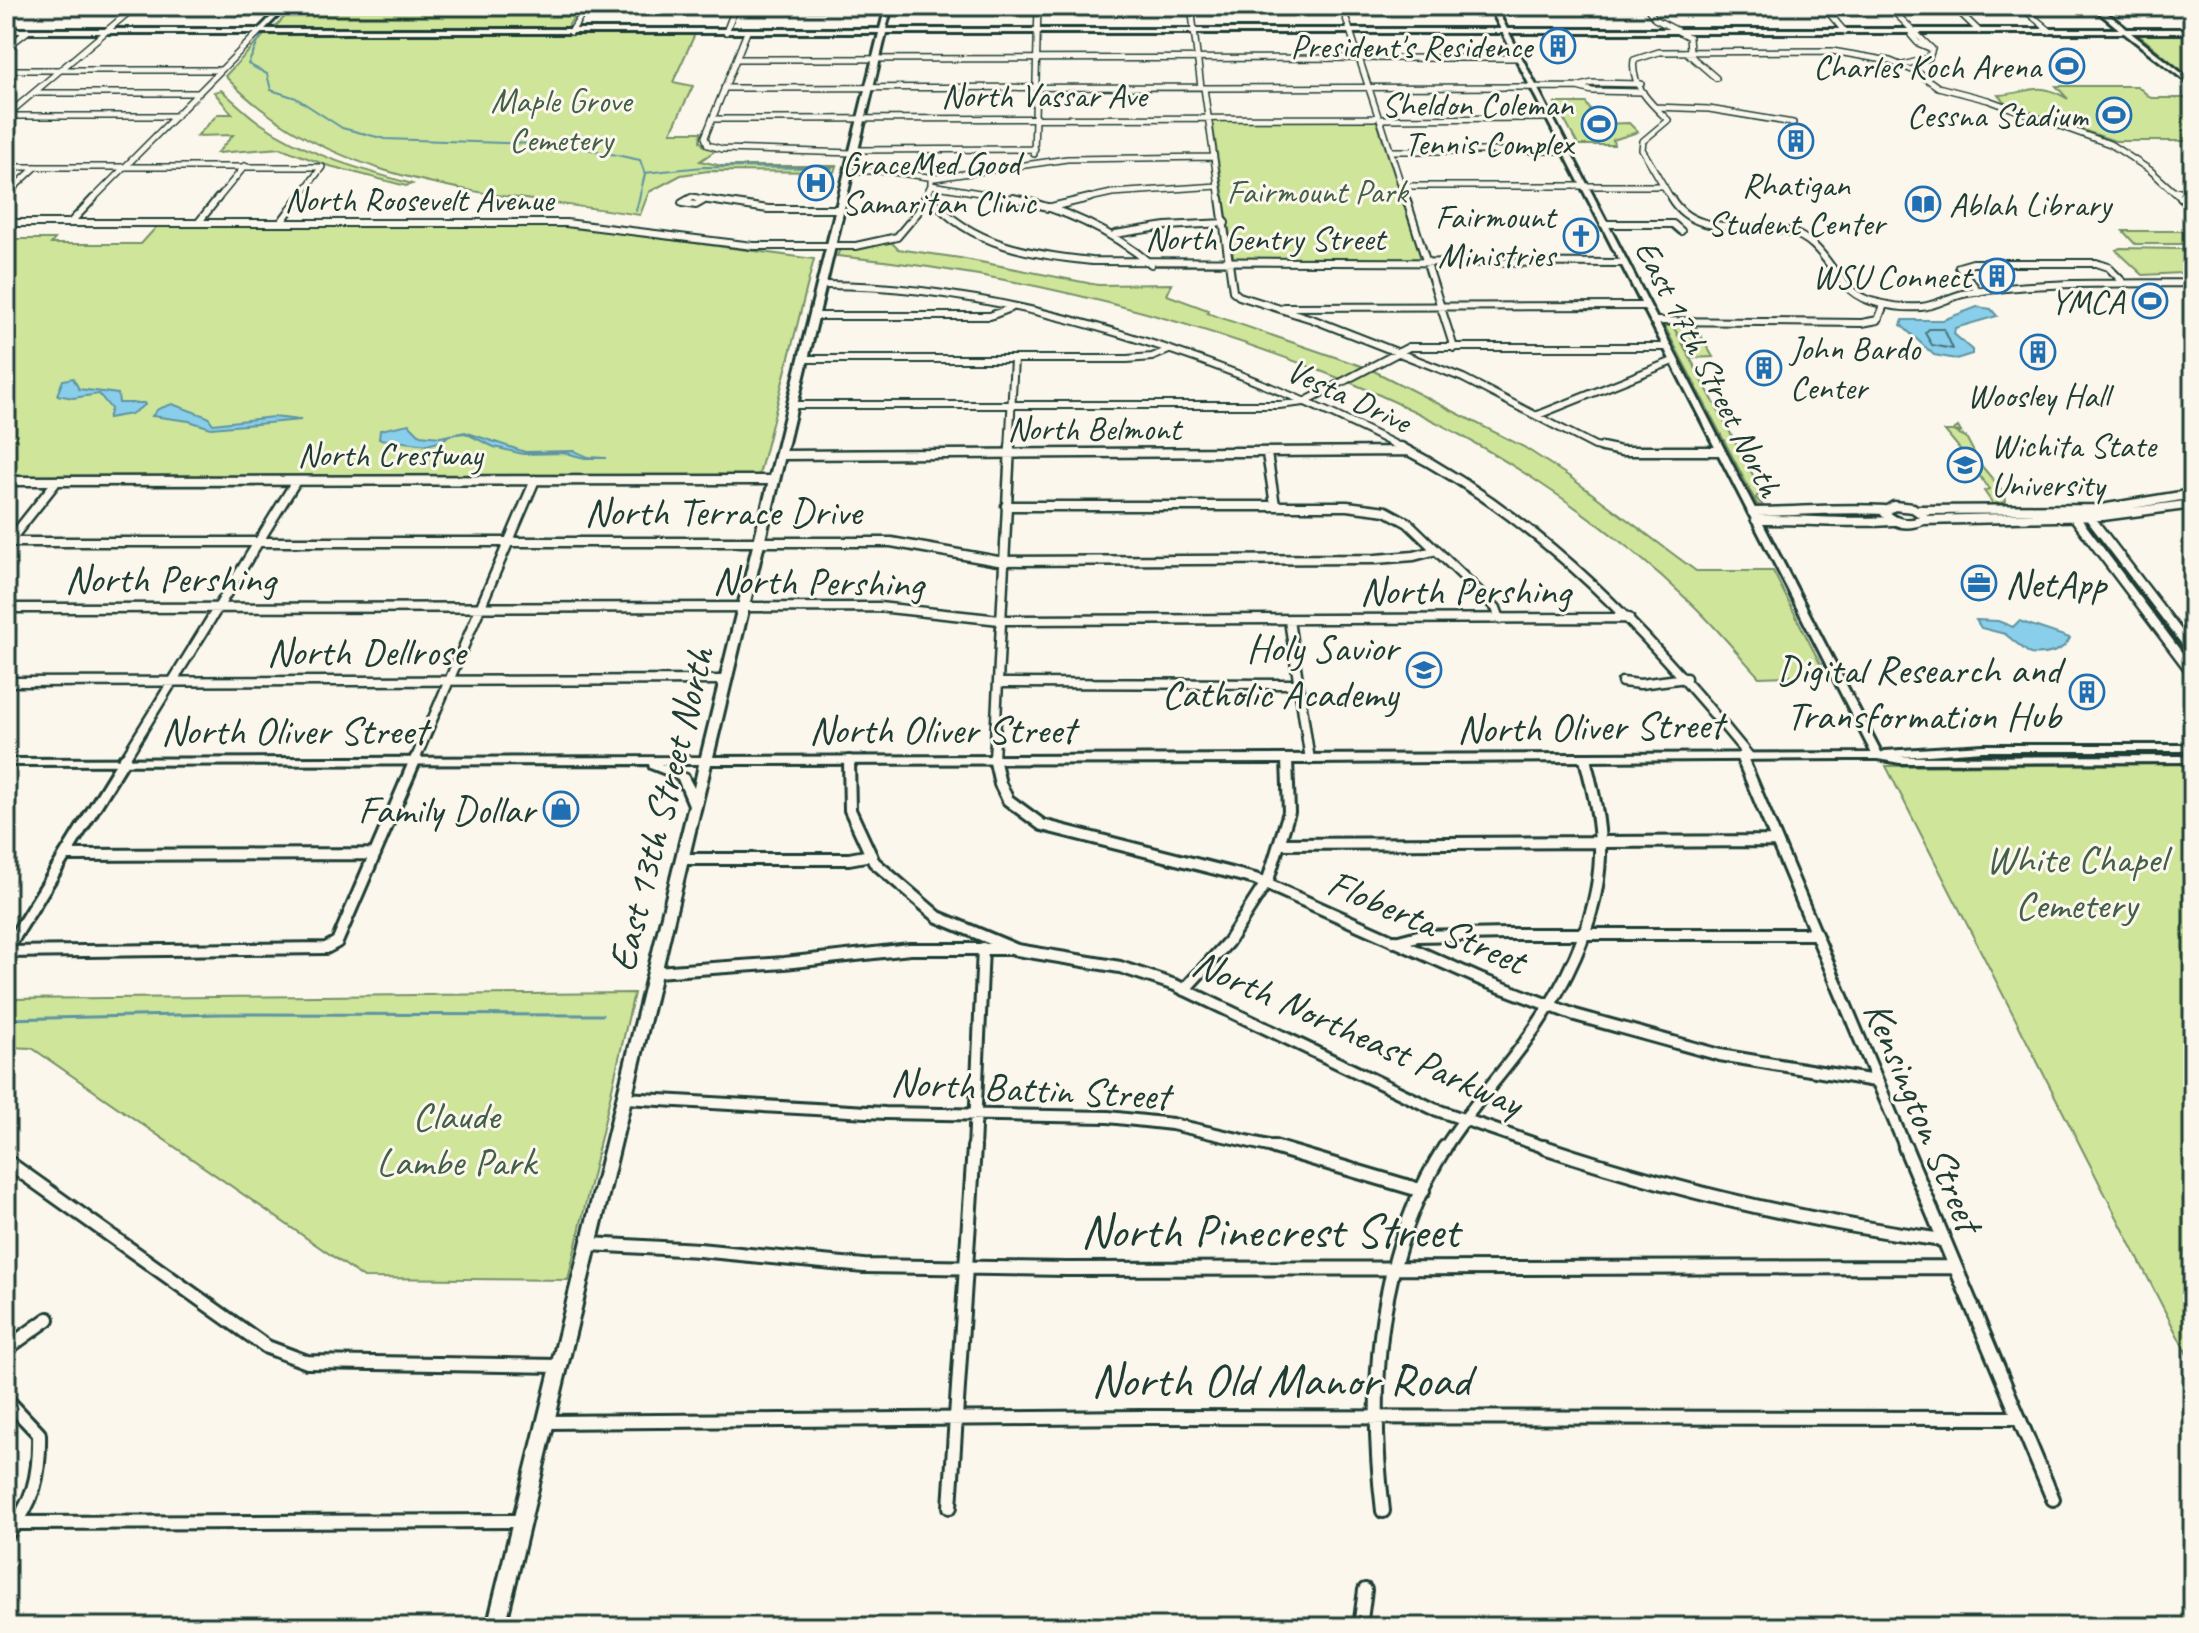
<svg xmlns="http://www.w3.org/2000/svg" width="2199" height="1633" font-family="Caveat,sans-serif">
<rect width="100%" height="100%" fill="#fbf7ec"/>
<filter id="ink" filterUnits="userSpaceOnUse"><feTurbulence type="fractalNoise" baseFrequency=".0125" numOctaves="2"/><feDisplacementMap in="SourceGraphic" scale="16" xChannelSelector="R" yChannelSelector="G"/><feConvolveMatrix kernelMatrix="1 2 1 2 8 2 1 2 1" color-interpolation-filters="sRGB"/></filter>
<g filter="url(#ink)">
<path fill="#cee59a" stroke="#769167" stroke-width="2" d="M295,6H580L566,30L274,28Z
M266,33L695,34L673,82L693,86L671,132H701L700,141L704,146L716,150L700,161L722,166H836L834,172L708,171L681,175L649,192L640,215C498,193 330,189 225,76Z
M2148,33H2193V80L2140,36Z
M2056,86H2137L2151,98H2193V127L2190,128L2193,141H2115L2008,105L1998,95C2033,93 2036,80 2068,99Z
M221,90C234,101 246,113 260,123C305,154 359,169 412,184L406,186L326,165L281,148L217,153L233,135L197,136L218,114H232L214,92Z
M1555,103H1586L1591,111L1589,113L1597,124L1629,123L1638,132L1613,140L1614,145H1578Z
M1376,119L1422,261L1234,262L1212,120Z
M159,224L566,226L814,259L759,475L6,476V239H55L51,244H141Z
M2123,231H2193V244H2135Z
M891,242L898,249L960,258L1098,285L1172,284L1167,295L1208,310L1207,313L1364,367L1341,379C1181,315 1010,272 837,256L840,249Z
M2120,248L2182,249L2193,265L2181,273L2143,275L2116,250Z
M1668,323L1696,327L1713,357L1692,358L1674,328L1761,490L1756,498L1766,509L1757,504L1664,325L1669,326Z
M1372,370L1524,447L1570,477L1696,571H1773L1826,675L1759,677C1737,653 1716,627 1692,604C1595,511 1474,433 1349,382Z
M1958,427L1961,432L1953,431L1966,437L1980,464L2005,494L2006,502L1993,504L1984,491L1989,489L1970,463L1961,458L1965,455L1945,431H1952Z
M2193,764V1366L1886,766Z
M634,993L568,1280L364,1278L32,1048L6,1047V999Z"/>
<path fill="#89ceea" stroke="#5f94a1" stroke-width="2" d="M1977,307L1991,309L1997,316L1955,328L1954,334L1972,350V354L1956,359L1934,355L1901,325L1903,320H1943Z
M73,378L79,389L118,394L119,403H144L145,405L131,414L108,418L111,409L99,394L73,398L57,395L63,380Z
M172,404L208,417L213,424L273,417L301,420L211,428L189,421L152,416L158,409Z
M409,424L420,435L440,437L465,432L525,452L574,451L588,457L606,458H585L565,453L523,454L494,447L465,433L449,435L442,441L427,445L379,439L380,430Z
M1976,620L1998,621L2013,627L2019,621L2070,638C2064,652 2045,656 2030,654L2005,634L1981,628Z"/>
<g fill="none" stroke-linecap="round" stroke-linejoin="round">
<path stroke="#49777d" stroke-width="2" d="M1929,329H1944L1953,349L1932,345L1925,333Z"/>
<path stroke="#5f94a1" stroke-width="2" d="M238,16L249,6
M262,34L248,64L267,74L271,90L296,98L342,128L385,139L568,145L640,160L645,174L636,211
M644,173L703,167L832,168"/>
<path stroke="#5f94a1" stroke-width="3" d="M6,1019L221,1014L602,1015"/>
<g stroke="#1f3d34" stroke-width="8">
<path id="minor-far4" d="M1646,6L1655,19L1689,37L1690,51
M1823,6L1845,32
M1888,6L1932,49L1918,43L1911,35L1912,31
M1953,6L1979,31
M2020,6L2050,31
M585,8L1824,7
M571,32L587,6
M726,32L736,6
M747,32L705,137L708,145L722,149L853,153
M6,48L28,31
M1686,52L1716,78
M737,59L1519,58
M1903,65L1929,58L1932,49
M6,70H221
M1577,87L1592,83L1641,84
M724,88L1201,87L1191,6
M34,93H199
M1655,107L1709,109L1793,123
M6,116L136,6
M6,116H176
M712,119L1374,118L1378,116L1342,6
M854,150L1035,149
M1390,151H1566
M1034,154L1038,6
M6,167H322L297,200
M848,171H886L935,178L1067,159L1213,157
M931,185L1022,200
M1402,186H1664
M2174,191H2193
M927,193L933,200
M6,195L36,167
M702,199L711,200
M92,200L261,30
M217,200L245,166
M687,200L693,197L701,200
M924,200L931,185V177
M1080,200L1112,193L1218,186
M1220,200L1204,88L1577,87L1592,91L1643,92
M1406,200L1380,119L1549,118
M1672,200L1642,149L1643,141L1668,120C1652,105 1630,85 1634,60L1659,52L1832,51L1890,61L1917,72L1938,87L1988,100L2110,144L2150,170L2183,200"/>
</g>
<g stroke="#1f3d34" stroke-width="10">
<path id="minor-far3" d="M691,198L682,203L696,205L703,201L696,198
M931,198C971,246 1033,255 1092,261L1623,263
M1013,198C1065,209 1110,230 1151,264
M1220,198L1233,291L1239,296L1312,319L1463,378L1595,446L1612,449
M1406,198L1454,348
M1671,198C1695,239 1748,221 1787,231C1834,243 1830,294 1879,303C1891,306 1909,308 1921,307C1937,306 1952,295 1968,293C2042,281 2119,284 2193,283
M2181,198L2193,209
M702,199L768,209H838
M1047,208L1089,198
M281,222L299,198
M6,223H566L753,246H856L897,237L918,212L925,198
M70,223L94,198
M198,223L218,198
M1603,224H1673L1681,231
M1115,234L1166,226L1225,223
M821,285C1013,284 1235,362 1404,449
M1979,292L1959,267L1973,263H2096L2108,267L2125,284
M1284,307L1645,306
M813,316H990L1011,308
M1653,321L1862,323L1878,320L1884,305
M803,359H1127L1152,357L1169,350
M792,405H1279L1304,402L1409,347H1666
M1538,415L1673,361
M1009,449L1014,359"/>
</g>
<g stroke="#1f3d34" stroke-width="13">
<path id="minor-far2" d="M1401,447C1543,520 1649,634 1749,756
M1602,447L1621,451H1719
M1267,454L1275,505
M780,455L1408,451
M6,481L774,480
M1006,506H1347L1386,511L1408,523L1496,608L1500,619
M1894,506L1913,508L1923,515V520C1908,526 1895,525 1884,512Z
M1917,510L2101,509L2193,494
M1752,512C1797,512 1839,507 1884,510
M2073,515L2193,674
M2088,515L2193,652
M1756,520C1803,519 1846,524 1893,521
M1923,520L2103,516L2193,504
M6,542H891L998,561L1376,559L1414,556L1437,550
M7,544L57,481
M6,608L879,607L1000,620L1629,618
M1289,620L1310,760
M6,682L727,680
M1622,682L1640,684L1686,678
M998,683L1298,684
M1741,756L1743,760
M124,760L296,481
M415,760L535,480
M994,760L1010,447"/>
</g>
<g stroke="#1f3d34" stroke-width="16">
<path id="minor-far1" d="M994,758L1000,784L1008,800L1042,825L1255,879L1482,980L1575,1015L1720,1055L1875,1081
M1742,758L1906,1149
M849,761L850,810L874,862L938,917L1017,950L1120,967L1175,985L1434,1109L1550,1149
M1279,844L1775,841
M66,855L375,854
M683,859H849L871,855
M1395,942L1418,936L1508,934H1814
M6,951L125,758
M6,952L326,948L337,942L416,758
M656,972L784,963L910,949H1007
M1184,990L1228,942L1268,880L1289,812L1287,760
M625,1098L885,1113L1108,1117L1172,1124L1282,1149
M974,1149L983,948
M1444,1149C1467,1112 1496,1081 1522,1046C1562,993 1598,924 1600,856C1601,823 1593,790 1585,759"/>
</g>
<g stroke="#1f3d34" stroke-width="18">
<path id="minor" d="M1274,1147L1423,1191
M1544,1147C1675,1191 1805,1221 1942,1240
M1905,1147L2053,1499
M6,1161L267,1347L307,1362L559,1366
M589,1244L699,1250L864,1266L1067,1269L1952,1267
M6,1349L48,1319
M6,1399L39,1434C40,1475 34,1504 6,1535
M546,1422L1142,1417L2016,1418
M950,1507L974,1147
M1383,1511C1368,1388 1377,1255 1445,1147
M18,1523L522,1521
M1360,1627L1365,1590"/>
</g>
<g stroke="#1f3d34" stroke-width="6">
<path id="tertiary" d="M282,6H288L263,31H259V29Z
M1489,6H1495L1883,756L1882,758H1874L1873,756Z"/>
</g>
<g stroke="#1f3d34" stroke-width="6">
<path id="secondary" d="M886,6H892L886,29H2119L2091,6H2098L2127,29H2193V33H2131L2193,82V87L2124,33H886L713,757L1880,753L1885,751L1983,745H2193V751H1983L1900,757L2193,756V762L1900,763L1878,759H1850L1310,763L711,764L505,1627H487L689,805L678,779L650,768L649,764L6,765V759L701,757L879,33H6V29H880ZM661,764H699L694,788L687,775Z"/>
</g>
<use href="#minor-far4" stroke="#fbf7ec" stroke-width="5"/>
<use href="#minor-far3" stroke="#fbf7ec" stroke-width="6"/>
<use href="#minor-far2" stroke="#fbf7ec" stroke-width="8"/>
<use href="#minor-far1" stroke="#fbf7ec" stroke-width="10"/>
<use href="#minor" stroke="#fbf7ec" stroke-width="12"/>
<use href="#tertiary" fill="#fbf7ec" fill-rule="evenodd"/>
<use href="#secondary" fill="#fbf7ec" fill-rule="evenodd"/>
</g>
</g>
<defs>
<g id="building-ring" transform="scale(1.8)"><circle r="9.5" fill="#fbf7ec" stroke="#1f6fb2" stroke-width="1.5"/><path d="M-4-6H4V6H1V3H-1V6H-4ZM-2.5-4.3h1.7v1.8h-1.7ZM.8-4.3h1.7v1.8H.8ZM-2.5-1h1.7V.8h-1.7ZM.8-1h1.7V.8H.8Z" fill="#1f6fb2"/></g>
<g id="stadium-ring" transform="scale(1.8)"><circle r="9.5" fill="#fbf7ec" stroke="#1f6fb2" stroke-width="1.5"/><path d="M0-5a6.5 5 0 1 0 0 10a6.5 5 0 1 0 0-10ZM-3.5-1.8h7v3.6h-7Z" fill="#1f6fb2"/></g>
<g id="hospital-ring" transform="scale(1.8)"><circle r="9.5" fill="#fbf7ec" stroke="#1f6fb2" stroke-width="1.5"/><path d="M-5-5h3v3.5h4V-5h3V5h-3V1.5h-4V5h-3Z" fill="#1f6fb2"/></g>
<g id="library-ring" transform="scale(1.8)"><circle r="9.5" fill="#fbf7ec" stroke="#1f6fb2" stroke-width="1.5"/><path d="M-6-4Q-3-5.5-.7-3.5V5Q-3 3-6 4ZM6-4Q3-5.5 .7-3.5V5Q3 3 6 4Z" fill="#1f6fb2"/></g>
<g id="church-ring" transform="scale(1.8)"><circle r="9.5" fill="#fbf7ec" stroke="#1f6fb2" stroke-width="1.5"/><path d="M-1.2-6h2.4v3.5h3.3v2.4h-3.3V6h-2.4V-.1h-3.3v-2.4h3.3Z" fill="#1f6fb2"/></g>
<g id="university-ring" transform="scale(1.8)"><circle r="9.5" fill="#fbf7ec" stroke="#1f6fb2" stroke-width="1.5"/><path d="M0-5L7-2L0 1L-7-2ZM-4 1L0 2.5L4 1V4Q0 6-4 4Z" fill="#1f6fb2"/></g>
<g id="office-ring" transform="scale(1.8)"><circle r="9.5" fill="#fbf7ec" stroke="#1f6fb2" stroke-width="1.5"/><path d="M-6-3h4V-5.5h4V-3h4V5H-6ZM-1-4.5V-3h2v-1.5ZM-6 0V1H6V0Z" fill="#1f6fb2"/></g>
<g id="school-ring" transform="scale(1.8)"><circle r="9.5" fill="#fbf7ec" stroke="#1f6fb2" stroke-width="1.5"/><path d="M0-5L7-2L0 1L-7-2ZM-4 1L0 2.5L4 1V4Q0 6-4 4Z" fill="#1f6fb2"/></g>
<g id="shop-ring" transform="scale(1.8)"><circle r="9.5" fill="#fbf7ec" stroke="#1f6fb2" stroke-width="1.5"/><path d="M-5-2.5h2.3a2.7 3.5 0 0 1 5.4 0H5L5.5 6h-11ZM-1.5-2.5h3a1.5 2.3 0 0 0-3 0Z" fill="#1f6fb2"/></g>
</defs>
<g fill-rule="evenodd">
<use href="#building-ring" x="1558" y="46"/>
<use href="#stadium-ring" x="2067" y="66"/>
<use href="#stadium-ring" x="2114" y="115"/>
<use href="#stadium-ring" x="1599" y="124"/>
<use href="#building-ring" x="1796" y="141"/>
<use href="#hospital-ring" x="816" y="183"/>
<use href="#library-ring" x="1923" y="204"/>
<use href="#church-ring" x="1581" y="236"/>
<use href="#building-ring" x="1997" y="276"/>
<use href="#stadium-ring" x="2150" y="301"/>
<use href="#building-ring" x="2038" y="352"/>
<use href="#building-ring" x="1764" y="368"/>
<use href="#university-ring" x="1965" y="465"/>
<use href="#office-ring" x="1979" y="583"/>
<use href="#school-ring" x="1424" y="670"/>
<use href="#building-ring" x="2087" y="692"/>
<use href="#shop-ring" x="561" y="809"/>
</g>
<g text-anchor="middle" stroke-width="6" stroke-linejoin="round" paint-order="stroke">
<g font-size="34" fill="#1f3d34" stroke="#fbf7ec" text-anchor="end">
<text x="1532" y="58">President's Residence</text>
<text x="2041" y="78">Charles Koch Arena</text>
<text x="1573" y="116">Sheldon Coleman<tspan x="1573" dy="39">Tennis Complex</tspan></text>
<text x="2088" y="127">Cessna Stadium</text>
<text x="842" y="175" text-anchor="start">GraceMed Good<tspan x="842" dy="39">Samaritan Clinic</tspan></text>
<text x="1796" y="196" text-anchor="middle">Rhatigan<tspan x="1796" dy="39">Student Center</tspan></text>
<text x="1949" y="216" text-anchor="start">Ablah Library</text>
<text x="1555" y="228">Fairmount<tspan x="1555" dy="39">Ministries</tspan></text>
<text x="1971" y="288">WSU Connect</text>
<text x="2124" y="313">YMCA</text>
<text x="1790" y="360" text-anchor="start">John Bardo<tspan x="1790" dy="39">Center</tspan></text>
<text x="2038" y="407" text-anchor="middle">Woosley Hall</text>
<text x="1991" y="457" text-anchor="start">Wichita State<tspan x="1991" dy="39">University</tspan></text>
</g>
<g font-size="34" fill="#1f3d34" stroke="#fbf7ec">
<text x="1044" y="107">North Vassar Ave</text>
<text x="419" y="211">North Roosevelt Avenue</text>
<text x="1265" y="250">North Gentry Street</text>
<text transform="translate(1709 368) rotate(63)" y="12">East 17th Street North</text>
<text transform="translate(1349 395) rotate(25)" y="12">Vesta Drive</text>
<text x="1094" y="440">North Belmont</text>
<text x="390" y="466">North Crestway</text>
</g>
<g font-size="34" fill="#425f48" stroke="#fbf7ec">
<text x="561" y="112">Maple Grove<tspan x="561" dy="39">Cemetery</tspan></text>
<text x="1317" y="203">Fairmount Park</text>
</g>
<g font-size="40" fill="#1f3d34" stroke="#fbf7ec">
<text x="723" y="525">North Terrace Drive</text>
<text x="170" y="592">North Pershing</text>
<text transform="translate(818 581) rotate(1)" y="14">North Pershing</text>
<text x="1465" y="604">North Pershing</text>
<text x="366" y="665">North Dellrose</text>
<text transform="translate(1590 726) rotate(-1)" y="14">North Oliver Street</text>
<text x="942" y="743">North Oliver Street</text>
<text x="294" y="744">North Oliver Street</text>
<text transform="translate(660 809) rotate(-76)" y="14">East 13th Street North</text>
<text transform="translate(1427 921) rotate(23)" y="14">Floberta Street</text>
<text transform="translate(1358 1032) rotate(24)" y="14">North Northeast Parkway</text>
<text transform="translate(1030 1088) rotate(3)" y="14">North Battin Street</text>
<text transform="translate(1924 1116) rotate(67)" y="14">Kensington Street</text>
</g>
<g font-size="40" fill="#1f3d34" stroke="#fbf7ec" text-anchor="end">
<text x="2005" y="597" text-anchor="start">NetApp</text>
<text x="1398" y="661">Holy Savior<tspan x="1398" dy="46">Catholic Academy</tspan></text>
<text x="2061" y="683">Digital Research and<tspan x="2061" dy="46">Transformation Hub</tspan></text>
<text x="535" y="823">Family Dollar</text>
</g>
<g font-size="40" fill="#425f48" stroke="#fbf7ec">
<text x="2076" y="872">White Chapel<tspan x="2076" dy="46">Cemetery</tspan></text>
<text x="456" y="1129">Claude<tspan x="456" dy="46">Lambe Park</tspan></text>
</g>
<g font-size="48" fill="#1f3d34" stroke="#fbf7ec">
<text x="1270" y="1247">North Pinecrest Street</text>
<text x="1281" y="1396">North Old Manor Road</text>
</g>
</g>
<rect width="2199" height="1633" fill="none" stroke="#fbf7ec" stroke-width="32"/>
<rect x="16" y="16" width="2167" height="1601" fill="none" stroke="#1f3d34" stroke-width="3" filter="url(#ink)"/>
</svg>
